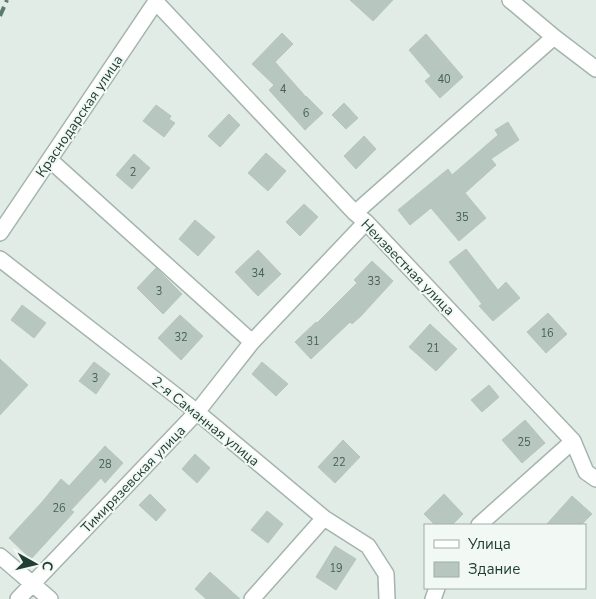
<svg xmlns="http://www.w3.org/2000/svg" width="596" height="599" font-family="'Nunito Sans',sans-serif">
<rect width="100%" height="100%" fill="#e2ece7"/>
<path fill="#b7c7c0" stroke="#b4c6be" d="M350,0H393L373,21Z
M282,33L293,44L275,62L306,97V96L323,113L305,130L269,90L274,85L252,64Z
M426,34L463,77L440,98L425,81L431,76L409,50Z
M344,103L358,118L346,129L332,115Z
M156,105L171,116L169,119L175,123L164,137L143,121Z
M229,114L240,125L220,147L208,136Z
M508,122L519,140L491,159L496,165L465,193L486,218L459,241L431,208L410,225L398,210L448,169L452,175L498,135L495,130Z
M364,136L376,149L356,169L344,156Z
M266,153L286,171L268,191L248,173Z
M134,154L150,168L132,189L116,175Z
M304,204L318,217L300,236L286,222Z
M195,220L215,237L198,256L179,239Z
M466,249L498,290L506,282L520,298L493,321L479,306L482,304L449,262Z
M258,250L281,274L258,296L235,272Z
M372,261L393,281L361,316L352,324L350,322L311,359L295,342L316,322L317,323L357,283L354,280Z
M156,268L182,294L163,314L137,288Z
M22,305L46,323L34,338L11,320Z
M548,313L567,334L546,353L527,332Z
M180,315L203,336L181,360L158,338Z
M430,324L457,349L436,371L409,347Z
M0,359L28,385L0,415Z
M94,362L110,374L96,394L79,381Z
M262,362L288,384L276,396L252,374Z
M489,385L499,397L482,412L471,400Z
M525,420L545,443L522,463L502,440Z
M343,440L360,457L335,483L318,467Z
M105,446L123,463L105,483L101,478L71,510L74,512L31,559L9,538L42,502L61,479L69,486Z
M195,454L210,468L197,483L182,469Z
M150,494L166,510L156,521L139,505Z
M444,494L463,514L452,525H435L424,514Z
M572,496L592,514L581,525H546Z
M267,511L283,524L268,543L251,530Z
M335,546L356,559L336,590L316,577Z
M210,572L240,599H206L195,589Z"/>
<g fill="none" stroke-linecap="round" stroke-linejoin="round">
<g stroke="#a4b4ae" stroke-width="18">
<path id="minor" d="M510,0L554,37L596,69
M156,2L355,213L366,222L573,441L479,525
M50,160L252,342
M355,213L554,37
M0,233L157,0
M0,259L197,412L324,518L368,546L386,574L387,599
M573,441L586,472L596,479
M0,556L50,599
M18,599L197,412L252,342L366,222
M252,599L324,518
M433,599L437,588"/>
</g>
<use href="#minor" stroke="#fff" stroke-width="15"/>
<path stroke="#5c7a70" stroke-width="4" stroke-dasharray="10 5" stroke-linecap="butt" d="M0,16L7,0"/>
</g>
<g text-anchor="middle" stroke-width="4" stroke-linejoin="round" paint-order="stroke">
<g font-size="11" fill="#466058">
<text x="444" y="83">40</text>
<text x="283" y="93">4</text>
<text x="306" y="117">6</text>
<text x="133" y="176">2</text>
<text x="462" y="221">35</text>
<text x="258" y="277">34</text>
<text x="374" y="285">33</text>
<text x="159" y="295">3</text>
<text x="547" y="337">16</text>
<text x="181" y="341">32</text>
<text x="313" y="345">31</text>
<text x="433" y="352">21</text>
<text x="95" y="382">3</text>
<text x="524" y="446">25</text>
<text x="339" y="466">22</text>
<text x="105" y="468">28</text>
<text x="59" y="512">26</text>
<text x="336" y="572">19</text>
</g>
<g font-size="14" fill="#213e35" stroke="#f2f9f5">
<text transform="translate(79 116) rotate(-56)" y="5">Краснодарская улица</text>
<text transform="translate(408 267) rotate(46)" y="5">Неизвестная улица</text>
<text transform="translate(206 421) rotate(39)" y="5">2-я Саманная улица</text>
<text transform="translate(133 479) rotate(-46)" y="5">Тимирязевская улица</text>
</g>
</g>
<rect x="424" y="524" width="162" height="65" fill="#f2f9f5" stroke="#9eaea8"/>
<rect x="434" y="540" width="25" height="8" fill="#ffffff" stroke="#9eaea8"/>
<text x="468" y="549" font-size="15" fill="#213e35">Улица</text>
<rect x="434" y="562" width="25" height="15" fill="#b7c7c0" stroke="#9eaea8"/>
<text x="468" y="574" font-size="15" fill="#213e35">Здание</text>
<g transform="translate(35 564) rotate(98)" stroke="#f2f9f5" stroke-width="4" paint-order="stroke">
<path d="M0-4L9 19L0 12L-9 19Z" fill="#213e35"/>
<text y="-8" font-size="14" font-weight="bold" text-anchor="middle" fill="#213e35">С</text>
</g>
</svg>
